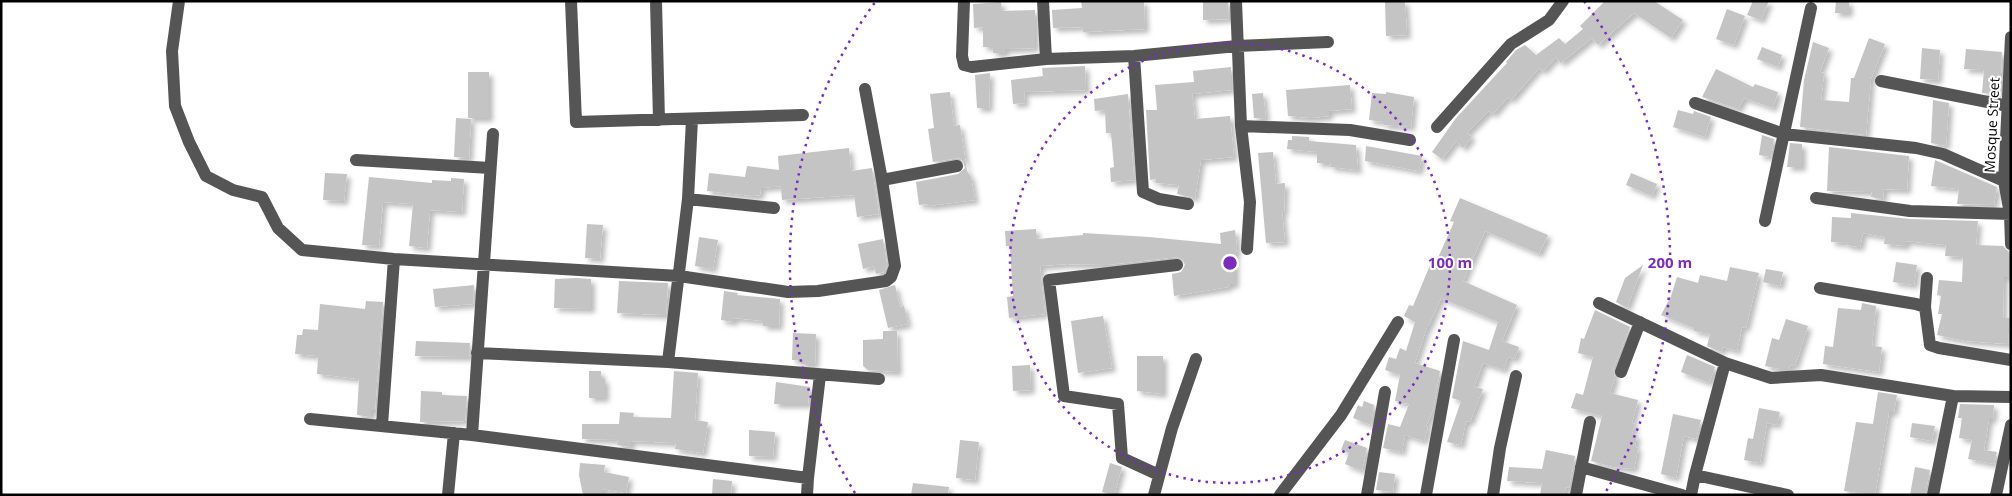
<svg xmlns="http://www.w3.org/2000/svg" width="2012" height="496" font-family="'Open Sans',sans-serif">
<defs>
<filter id="shadow"><feDropShadow dx="4" dy="4" stdDeviation="2.5" flood-color="#0004"/></filter>
</defs>
<rect width="100%" height="100%" fill="#fff"/>
<path fill="#c4c4c4" filter="url(#shadow)" d="M1081,1H1144L1145,29L1083,32L1082,27L1053,28L1052,10L1082,8Z
M1203,1H1228L1229,19L1203,20Z
M1385,1H1405L1407,35L1386,36Z
M1605,1H1654L1683,20L1671,38L1634,13L1598,45L1592,38L1561,63L1556,57L1543,71L1539,68L1511,100L1508,97L1493,114L1489,111L1467,133L1472,137L1463,148L1456,141L1442,159L1432,152L1456,118L1507,63L1506,62L1516,50L1525,45L1536,55L1559,38L1565,44L1583,29L1580,26Z
M1753,1H1769L1761,20L1747,15Z
M1836,1H1849V13H1835Z
M1001,2L1002,11L1035,10V48L1005,49V53H993L992,47H983V27L974,28L973,4Z
M1727,9L1745,16L1734,45L1716,39Z
M1869,38L1885,44L1871,79L1866,135L1800,127L1804,80L1813,42L1829,48L1820,72L1824,73L1821,100L1849,102L1851,78H1854Z
M1762,47L1782,55L1778,67L1757,59Z
M1922,48L1940,50L1938,80L1920,79Z
M1966,49L2002,52L2000,94L1982,93L1984,70L1964,69Z
M1085,66L1086,90L1024,92L1025,103L1013,104L1011,80L1043,76L1042,68Z
M1231,67V90L1192,94L1195,119L1230,116L1234,157L1201,160L1195,198L1177,194L1179,185L1156,183V179L1150,180L1146,110H1157L1155,85L1194,82L1193,71Z
M1716,69L1753,87L1755,84L1778,92L1773,108L1744,98L1738,109L1702,97Z
M468,72H489V118H468Z
M990,73L989,108H977L975,75Z
M1350,85L1352,109L1329,111V116L1311,118L1288,116L1286,90Z
M950,92L954,126L960,125L967,171L971,177L975,200L928,206L927,204L919,205L916,182L958,174L965,168L963,161L959,158L933,162L928,129L934,128L930,94Z
M1386,92L1414,97L1411,127L1384,125V122L1369,120L1372,93L1386,94Z
M1263,93L1266,119L1254,118L1252,94Z
M1128,94L1134,180L1111,182L1110,168L1114,167L1111,133H1106L1105,110L1095,111L1094,99Z
M1933,100L1949,103L1946,146L1931,143Z
M1678,110L1693,114L1694,111L1711,117L1705,137L1673,127Z
M456,118L471,119L469,158L454,157Z
M1762,135L1774,139L1771,157L1759,155Z
M1292,136L1309,137V141L1356,145L1358,170L1330,167L1331,163H1317V152L1287,149L1288,140H1292Z
M1790,143L1802,144V167H1787Z
M1366,146L1422,156L1419,171L1365,161Z
M1829,147L1909,156L1907,190L1884,189L1883,199L1871,197L1872,192L1827,191Z
M849,148L851,171L872,168L879,214L857,217L854,195L782,200L781,186L761,188L760,195L753,196L707,191L709,173L745,177L747,166L779,170L778,156Z
M1273,152L1276,184L1285,183L1284,212H1282L1285,242L1266,243L1258,153Z
M1935,160L1997,187L1994,205L1957,204L1959,189L1931,186Z
M325,173L347,174L344,201L323,200Z
M1631,173L1657,184L1652,196L1626,185Z
M369,177L432,183V180L451,181V178L464,179L462,212L430,210L427,248L409,246L413,204L383,202L379,246L362,245Z
M1460,198L1548,235L1539,254L1485,231L1463,281L1517,305L1502,341L1519,347L1515,359L1508,357L1504,370L1483,363L1474,387L1483,389L1470,422L1466,421L1461,445L1447,442L1461,401L1452,398L1463,341L1489,350L1498,322L1441,298L1428,327H1427L1415,363L1440,371L1433,410L1426,426L1428,427L1424,441L1405,435L1402,452L1383,448L1388,424L1400,427L1409,404L1395,401L1400,375L1385,370L1389,357L1396,359L1400,348L1406,351L1415,322L1404,316L1409,305L1413,306L1433,258L1437,260L1454,222L1450,221Z
M1851,213L1910,219L1978,221L1976,245L2003,246L2009,252V277H2004L2003,318H2010L2008,344L1966,341L1937,335L1942,314H1938L1941,296L1937,295L1939,280L1962,282L1963,257L1945,256L1946,245L1906,241V246L1884,244L1885,237L1863,233L1860,247L1846,245L1847,243L1831,242L1832,217L1851,218Z
M587,224L603,225L600,259L585,258Z
M1036,229L1037,239L1083,235V233L1149,237L1221,244L1220,233L1235,230L1237,248L1235,256V284H1230L1228,287L1174,296L1172,274L1181,272L1185,265L1183,260L1177,257L1107,265L1067,264L1040,266L1045,314L1009,318L1007,297L1013,296L1010,246H1006L1005,231Z
M699,237L718,240L713,269L695,266Z
M883,239L887,265L884,272L876,274L874,266L863,269L858,244Z
M1896,262L1917,265L1914,285L1893,282Z
M1643,265L1627,308L1616,302L1625,278Z
M1730,267L1759,273L1746,328L1742,327L1737,351L1723,347L1721,352L1707,346L1710,334L1694,331V328L1661,315L1671,296L1677,277L1698,283L1700,275L1727,281Z
M1766,269L1783,272L1780,286L1763,282Z
M576,278L591,279V309L554,308L555,279Z
M619,281L668,283L666,315L617,313Z
M474,285L473,304L435,307L433,289Z
M895,285L900,307L904,306L908,324L888,328L879,290Z
M724,291L738,293L737,295L780,299L779,326H763V321L734,318V322L721,320Z
M366,301L383,302L375,410H371V417L357,415L359,379L317,374L318,356L295,354L297,335H302L303,329L318,330L320,304L365,309Z
M1862,303L1876,306L1872,346L1882,347L1879,372L1823,364L1825,346L1833,347L1838,308L1861,310Z
M1595,310L1630,327L1613,369L1615,378L1610,393L1638,400L1632,423L1635,424L1632,434L1637,435L1635,447L1638,448L1634,469L1613,467L1591,461L1602,416L1571,408L1576,393L1583,395L1593,357L1578,353L1581,338L1584,339Z
M1103,316L1112,368L1078,373L1071,321Z
M1786,319L1808,326L1795,366L1790,365L1789,369H1780L1765,366L1772,338L1779,340Z
M883,331H897L898,372L868,370L863,366V340L883,339Z
M793,333L816,334L815,364H801V360H792Z
M416,341L470,343L469,357L415,356Z
M1687,355L1715,367L1709,383L1681,372Z
M1137,356H1163V394L1137,391Z
M1030,365L1031,390L1013,391L1012,366Z
M589,371H601V379H605V398H589Z
M674,371L698,373L695,420L708,422L703,453L675,449L676,443L631,441V447L617,445L618,440L582,439V424H619L620,412L634,413L633,417L671,418Z
M776,382L810,387L808,404H774Z
M421,391L442,392V395L467,396L465,421L420,422Z
M1878,392L1897,395L1894,412H1889L1875,495L1844,491L1856,422L1873,424Z
M1364,401L1374,405L1371,425L1353,418L1358,405L1362,407Z
M1960,404L1994,405L1993,419H1989L1984,450L1997,452L1994,464L1968,459L1972,440L1959,438L1962,418H1958Z
M1759,408L1780,412L1777,425L1767,423L1760,463L1744,460L1748,438L1753,439Z
M1673,414L1701,420L1696,439L1684,436L1676,478L1661,474Z
M1912,423L1935,426L1932,441L1910,437Z
M749,430L775,432L773,457L749,456Z
M960,440L979,442L975,480L956,478Z
M1345,440L1367,448L1362,471L1345,464L1349,453L1341,450Z
M1546,450L1575,456L1569,488L1566,487L1564,495H1540L1542,483L1507,481L1509,467L1542,469Z
M580,463L605,465L604,472L629,477L626,493L602,489V495H583L579,475Z
M1110,463L1122,467L1114,495L1102,492Z
M1915,467L1930,470L1925,495H1910Z
M1379,472L1395,474L1393,492L1376,490Z
M713,479L732,481L731,495H712Z
M913,483L949,487L948,495H911Z"/>
<g fill="none" stroke-linecap="round" stroke-linejoin="round">
<path stroke="#555" stroke-width="12" d="M179,1L172,51L175,106L189,142L206,176L233,190L262,197L278,228L302,250L394,259L679,276L788,292L818,291L886,281L891,277L895,266L882,180L865,89
M571,1L576,122L803,115
M656,1L659,120
M964,1L962,56L964,65L972,67L1046,59L1134,56L1237,46L1328,42
M1043,1L1046,59
M1236,1L1241,126L1250,202L1247,249
M2011,37L2004,181L2010,214L2011,244
M1134,56L1143,192L1159,199L1188,204
M1881,81L2008,106
M1695,103L1784,134L1916,148L1943,154L2004,181
M1241,126L1350,130L1410,140
M1437,127L1511,44L1549,20L1563,1
M356,160L490,168
M882,180L957,166
M1816,198L1910,211L2011,214
M688,199L774,208
M1765,221L1811,8
M1820,288L1916,304L1925,307L1930,345L1939,348L2011,360
M1599,303L1725,363L1695,475L1788,495
M1925,307L1927,278
M477,353L668,362L879,379
M668,362L688,199L692,119
M1725,363L1771,378L1821,375L1953,396
M1621,372L1640,322
M310,419L472,435L808,478L807,495
M382,425L394,259
M472,435L493,134
M1581,467L1682,495
M1159,475L1122,458L1118,404L1064,396L1049,280L1177,265
M808,478L820,375
M448,495L454,433
M1154,495L1172,428L1196,359
M1280,495L1341,415L1398,322
M1367,495L1385,392
M1426,495L1454,340
M1493,495L1500,448L1516,376
M1576,495L1590,422
M1691,495L1695,475
M1933,495L1953,396L2011,397
M1996,495L2011,425"/>
</g>
<g fill="none" stroke="#7b2cbf" stroke-width="2.5" stroke-dasharray="2.5 5">
<circle cx="1230" cy="263" r="220"/>
<path d="M855 493A440 440 0 0 1 876 1M1584 1A440 440 0 0 1 1605 493"/>
</g>
<g text-anchor="middle" stroke-width="4" stroke-linejoin="round" paint-order="stroke">
<g font-size="14" fill="#000" stroke="#fff">
<text transform="translate(1992 125) rotate(-87)" y="5">Mosque Street</text>
</g>
</g>
<circle cx="1230" cy="263" r="8" fill="#7b2cbf" stroke="#fff" stroke-width="2.5"/>
<g font-size="15" text-anchor="middle" font-weight="bold" fill="#7b2cbf" stroke="#fff" stroke-width="4" stroke-linejoin="round" paint-order="stroke">
<text x="1450" y="268">100 m</text>
<text x="1670" y="268">200 m</text>
</g>
<rect width="2012" height="496" fill="none" stroke="#000000" stroke-width="5"/>
</svg>
